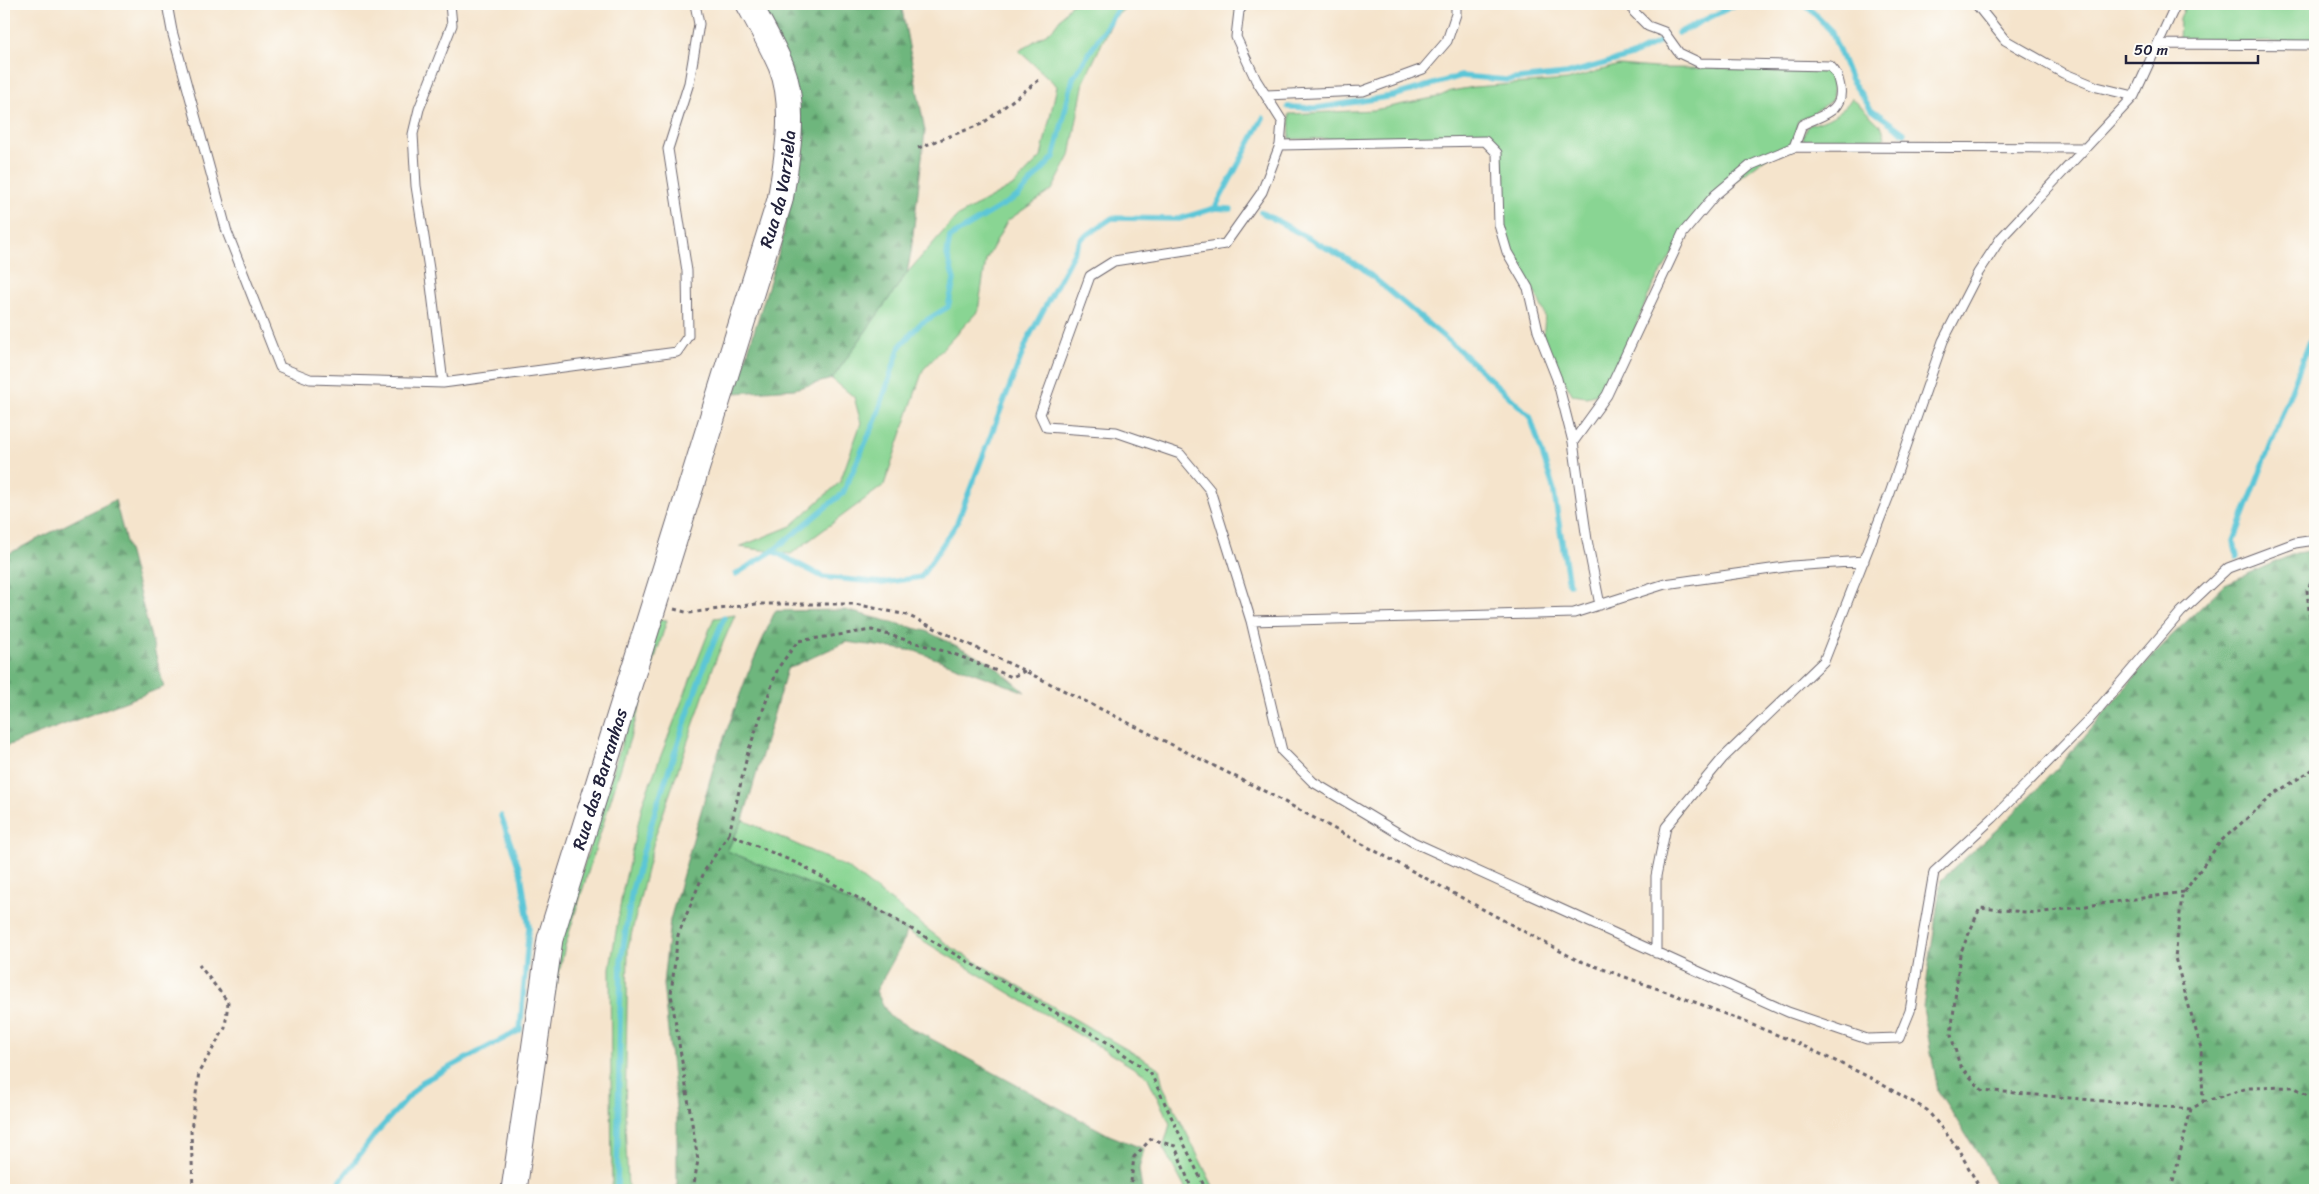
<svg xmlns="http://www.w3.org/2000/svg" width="2319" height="1194" font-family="Sriracha,sans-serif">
<defs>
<pattern id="forest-firs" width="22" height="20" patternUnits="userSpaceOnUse" patternTransform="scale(1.25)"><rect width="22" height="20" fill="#6eb67d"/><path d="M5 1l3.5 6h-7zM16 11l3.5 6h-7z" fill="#5a9468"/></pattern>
</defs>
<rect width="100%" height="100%" fill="#fdfcf7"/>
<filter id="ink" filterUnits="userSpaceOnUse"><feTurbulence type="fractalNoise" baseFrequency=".02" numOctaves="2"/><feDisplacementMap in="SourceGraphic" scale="10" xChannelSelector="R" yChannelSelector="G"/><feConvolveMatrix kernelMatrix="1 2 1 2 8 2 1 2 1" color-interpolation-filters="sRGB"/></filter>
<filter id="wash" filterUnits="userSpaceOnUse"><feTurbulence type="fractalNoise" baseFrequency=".0096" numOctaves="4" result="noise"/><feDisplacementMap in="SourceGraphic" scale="20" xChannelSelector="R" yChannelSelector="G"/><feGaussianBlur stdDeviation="1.12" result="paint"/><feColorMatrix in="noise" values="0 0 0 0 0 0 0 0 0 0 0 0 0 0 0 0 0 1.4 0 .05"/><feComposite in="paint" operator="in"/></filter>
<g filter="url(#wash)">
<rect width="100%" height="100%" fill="#f5e4cc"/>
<path fill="#89d593" stroke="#567c67" d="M1071,4H1130L1114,18L1084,81L1070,156L1052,190L1007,221L986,260L978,311L923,370L884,485L791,554L739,547L791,526L840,482L861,423L854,397L832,379L907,273L956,217L1014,185L1041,157L1057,86L1019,51L1052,30Z
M2186,4H2315V42H2179L2180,19Z
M1619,65L1655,68L1826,69C1834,78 1834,89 1832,100L1810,115L1798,121L1793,143L1778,149L1702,206L1652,287L1619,367L1602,393L1586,397L1573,395C1564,380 1548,358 1544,341C1542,331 1547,320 1543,310C1534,284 1511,263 1506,235C1499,200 1513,165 1490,135L1440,139H1290L1289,114L1374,110L1438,97L1451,91L1474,87L1567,80Z
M1852,98L1882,127L1885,137L1881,143L1804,142L1803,135L1809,125C1827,121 1841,114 1852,98Z
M735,615L716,659L655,837L628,948L625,1121L628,1190H612L610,968L623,889L643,802L714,618Z
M660,619L667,620L565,946L544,1038L559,946Z
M743,820L848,868L952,948L1159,1068L1163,1086L1215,1190H1186L1163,1148L1170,1124L1147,1076L907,931L822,889L727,851Z"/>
<path fill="url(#forest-firs)" stroke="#486c5c" d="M762,4H901L925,131L911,252L907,273L832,379L794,389L735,393L782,242L799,131Z
M115,500L164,687L4,747V556Z
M2315,550V1190H1997L1986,1166L1938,1091L1923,1008L1941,880L2005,822L2060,765L2159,648L2225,584L2296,553Z
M845,610L926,631L990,662L1025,692L915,651L846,642L787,669L743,820L727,851L822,889L907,931L904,941L876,991L889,1016L1109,1135L1144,1149L1139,1169L1142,1190H677V1116L663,984L670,920L715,762L748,673L775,611Z"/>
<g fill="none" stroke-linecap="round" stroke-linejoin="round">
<path stroke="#5cc6d7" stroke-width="5.5" d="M1805,4L1831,31L1850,78L1871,109L1904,133
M1678,33L1737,4
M1288,107L1317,108L1393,96L1461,76L1507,80L1567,74L1631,56L1661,41
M1215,208L1231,209
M1261,212L1361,267L1458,349L1530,416L1553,487L1569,584
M773,551L823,577L883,583L921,577L957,523L1028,339L1081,239L1112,218L1179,219L1215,208L1263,118
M2237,557L2234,541L2315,328
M736,574L773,551L843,493L876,419L900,346L920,324L948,307L954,280L947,254L950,237L1018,196L1054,157L1073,78L1121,4
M334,1190L375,1134L422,1082L520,1030L529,927L521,874L501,816
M617,1190L621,961L632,890L656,808L705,663L724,618"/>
</g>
</g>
<g filter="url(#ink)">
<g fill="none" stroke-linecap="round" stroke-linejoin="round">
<g stroke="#6c666e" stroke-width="11">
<path id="service" d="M167,4L172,31L227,232L280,367L310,379L443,383L677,352L688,336L687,271L668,149L689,83L699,24L695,4
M1244,4L1239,11L1236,37L1256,80L1282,121L1280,145L1262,192L1225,244L1114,261L1090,276L1040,414L1046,427L1116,432L1180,454L1210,490L1251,621L1282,751L1313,782L1413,842L1788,1012L1867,1039L1899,1038L1910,1011L1934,872L1993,818L2087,722L2181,612L2228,568L2295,543L2315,540
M1633,4L1634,12L1648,26L1664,32L1679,53L1700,63L1830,66C1837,73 1838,77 1840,87C1844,112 1821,115 1802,125L1794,147
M1976,4L2005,40L2063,73L2097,87L2134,96
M2159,44L2315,45
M1266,95L1363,91L1423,69L1447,41L1456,14V4
M1280,145L1485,141L1497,153L1499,225L1507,252L1528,288L1538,331L1557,379L1573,442L1587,540L1600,605
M443,383L429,269L416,186L413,134L419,109L452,25L450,4
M1573,442L1607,395L1683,233L1715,195L1751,165L1794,147L2084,148
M1251,621L1574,613L1665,584L1792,566L1864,561
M1656,953V876L1666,827L1723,758L1824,661L1890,493L1943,341L1978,273L2001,238L2134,96L2176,4"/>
</g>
<g stroke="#6c666e" stroke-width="27">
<g id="secondary">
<path id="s1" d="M514,1190L550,939L780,200C787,160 797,105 781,66C772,45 760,24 749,4"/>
</g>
</g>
<path stroke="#6c666e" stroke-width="3" stroke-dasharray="4 4" stroke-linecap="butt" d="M918,148L982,124L1039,80
M2315,576L2307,590L2315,671
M674,609L689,613L756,604H855L907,615L1025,671L1268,793L1575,959L1700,1004L1795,1042L1869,1077L1927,1110L1957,1147L1981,1190
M729,834L748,752L778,668L798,641L872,630L954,654L1012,677L1025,671
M2184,892L2037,913L1980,908L1960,954L1951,1035L1960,1066L1982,1090L2191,1109
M2203,1102L2248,1088L2294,1087L2315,1100
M193,1190L191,1130L199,1072L225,1028L228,1002L199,965
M693,1190L698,1160L671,994L678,935L705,870L729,834L801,865L1110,1044L1151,1074L1206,1190
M1130,1190L1134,1157L1151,1139L1175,1146L1192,1190
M2171,1190L2191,1109L2203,1102L2201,1048L2175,958L2182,895L2221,841L2277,792L2315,768"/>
<use href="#service" stroke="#fff" stroke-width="9"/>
<use href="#secondary" stroke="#fff" stroke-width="25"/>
</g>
</g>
<g text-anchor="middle" stroke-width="5" stroke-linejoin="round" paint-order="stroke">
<g font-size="18" fill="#22223b" stroke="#fdfcf7">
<text dy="6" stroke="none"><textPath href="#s1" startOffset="1038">Rua da Varziela</textPath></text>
<text dy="6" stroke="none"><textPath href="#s1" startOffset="421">Rua das Barranhas</textPath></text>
</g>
</g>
<rect width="2319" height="1194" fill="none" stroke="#fdfcf7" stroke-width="20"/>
<path d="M2126 55v8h132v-8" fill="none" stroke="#22223b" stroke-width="2.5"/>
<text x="2134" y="55" font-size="15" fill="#22223b" stroke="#fdfcf7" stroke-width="4" paint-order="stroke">50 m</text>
</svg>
